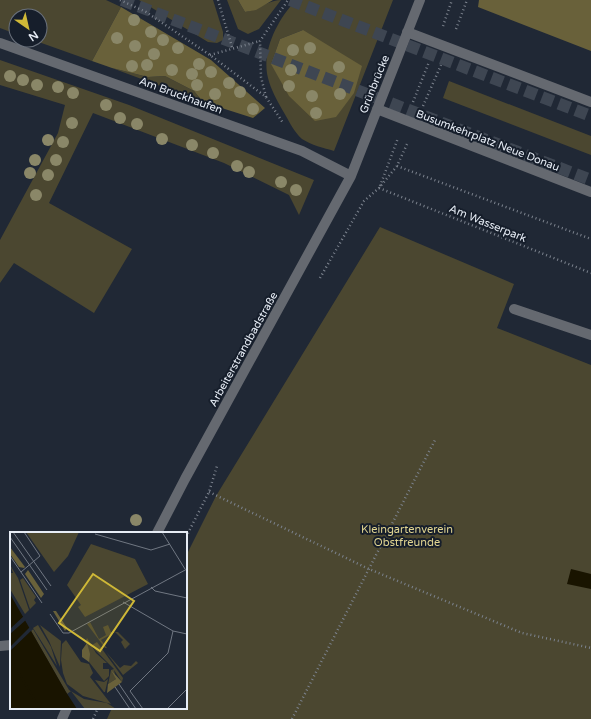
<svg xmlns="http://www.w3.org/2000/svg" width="591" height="719" font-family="'Varela Round',sans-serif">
<rect width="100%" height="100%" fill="#202835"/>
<path fill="#4b4730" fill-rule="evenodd" d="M0,0H106L121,7L92,61L33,40H40V16H16V34L0,28Z
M139,0H213L223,32V40L217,43L208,42Z
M227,0H238L245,12C257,10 269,0 281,0L259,29L248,34L238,29Z
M296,0H393L334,151C324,148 311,145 302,139C294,132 289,121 283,111C277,100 271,90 268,78C261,51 278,19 296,0ZM303,30L271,64L280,39Z
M0,60L129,105L314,180L299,215L289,195L224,163L93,113L49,203L132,249L94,313L14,263L0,283V240L58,133L65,105L0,85Z
M112,68L148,77L165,76L194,91L203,102Z
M449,81L591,136V155L443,98Z
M380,227L514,284L497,328L591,365V719H107L112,708H186V556L216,496Z"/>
<path fill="#69613a" d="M238,0H273L256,10L245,12Z
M479,0H591V51L478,7Z
M121,7L211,60L265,108L253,118L203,102L194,91L165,76L148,77L112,68L92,61Z
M303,30L362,66L354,93L336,117L315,121L289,96L271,64L280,39Z"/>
<path fill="#191400" d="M571,569L591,574V589L567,584Z"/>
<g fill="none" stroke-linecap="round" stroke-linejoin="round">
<path stroke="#3e4652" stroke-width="12" stroke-dasharray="12 6" stroke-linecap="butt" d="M122,0L591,180
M290,0L591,116"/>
<path stroke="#7c838e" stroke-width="2.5" stroke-dasharray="1 3" stroke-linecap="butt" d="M120,0L146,12L210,55L266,97L283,123
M218,0L232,47
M443,26L452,0
M456,29L467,0
M210,55L260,41
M266,97L261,77L260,41L288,0
M413,102L429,62
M423,106L441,65
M397,166L591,239
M380,186L398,138
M379,188L591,273
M320,278L364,201L379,188L397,166L408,142
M209,492L369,569L522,633L591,648
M186,537L209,492L217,466
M93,719L98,708
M292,719L436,438"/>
<path stroke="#656970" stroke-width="10" d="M407,32L591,102
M0,43L302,151L351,176
M377,109L591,192
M514,309L591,335
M157,533L185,479L351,176L420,0
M0,646L11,645
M62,719L67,708"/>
</g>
<g fill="#8a8768">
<circle cx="134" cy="20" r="6"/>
<circle cx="151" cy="32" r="6"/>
<circle cx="117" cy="38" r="6"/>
<circle cx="163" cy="40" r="6"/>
<circle cx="135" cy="46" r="6"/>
<circle cx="178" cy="48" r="6"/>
<circle cx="310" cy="48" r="6"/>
<circle cx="293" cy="50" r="6"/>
<circle cx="154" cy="54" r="6"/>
<circle cx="199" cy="64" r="6"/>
<circle cx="147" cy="65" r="6"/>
<circle cx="132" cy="66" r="6"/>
<circle cx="339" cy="67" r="6"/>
<circle cx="172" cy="70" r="6"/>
<circle cx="291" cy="70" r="6"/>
<circle cx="211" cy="72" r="6"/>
<circle cx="192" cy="74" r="6"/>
<circle cx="10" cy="76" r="6"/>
<circle cx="23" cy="80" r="6"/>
<circle cx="229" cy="83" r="6"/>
<circle cx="37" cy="85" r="6"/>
<circle cx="197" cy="85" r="6"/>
<circle cx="289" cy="86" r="6"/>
<circle cx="58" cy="87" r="6"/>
<circle cx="240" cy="92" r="6"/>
<circle cx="73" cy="93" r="6"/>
<circle cx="215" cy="94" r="6"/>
<circle cx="340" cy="94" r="6"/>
<circle cx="312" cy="96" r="6"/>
<circle cx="106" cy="105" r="6"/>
<circle cx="253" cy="109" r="6"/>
<circle cx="316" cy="113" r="6"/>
<circle cx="120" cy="118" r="6"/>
<circle cx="72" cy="123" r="6"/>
<circle cx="137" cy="124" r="6"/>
<circle cx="162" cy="139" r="6"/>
<circle cx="48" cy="140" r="6"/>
<circle cx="63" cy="142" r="6"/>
<circle cx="192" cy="145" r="6"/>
<circle cx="213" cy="153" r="6"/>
<circle cx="35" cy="160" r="6"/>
<circle cx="56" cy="160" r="6"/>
<circle cx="237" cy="166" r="6"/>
<circle cx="249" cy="172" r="6"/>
<circle cx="30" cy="173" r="6"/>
<circle cx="48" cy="175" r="6"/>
<circle cx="281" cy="182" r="6"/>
<circle cx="296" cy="190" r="6"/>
<circle cx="36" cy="195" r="6"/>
<circle cx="136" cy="520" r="6"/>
</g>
<g text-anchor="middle" stroke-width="4" stroke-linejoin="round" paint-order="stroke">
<g font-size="11" fill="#e7edf6" stroke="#161e2b">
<text transform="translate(374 84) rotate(-68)" y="4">Grünbrücke</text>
<text transform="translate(181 95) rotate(20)" y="4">Am Bruckhaufen</text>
<text transform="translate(488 140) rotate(21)" y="4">Busumkehrplatz Neue Donau</text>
<text transform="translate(488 223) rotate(22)" y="4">Am Wasserpark</text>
<text transform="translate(243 349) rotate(-61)" y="4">Arbeiterstrandbadstraße</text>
</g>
<g font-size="11" fill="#e1d591" stroke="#161e2b">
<text x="407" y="533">Kleingartenverein<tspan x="407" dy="13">Obstfreunde</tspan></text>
</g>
</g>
<g transform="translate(10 532)">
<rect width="177" height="177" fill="#202835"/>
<path d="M16,0H69L58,24L44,40ZM81,12L125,27L138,52L75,85L68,75L71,73L57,53ZM0,33L8,46L19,78L15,82L0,57V41H3ZM13,46L26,65L24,68L26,71L20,77L10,48ZM80,90L89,107L96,103L93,95L98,93L101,100H108L120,112L115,117L111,110L113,108L105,100L91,108L97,116H95L77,92ZM28,93L41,115L47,134L23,96ZM30,93L51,109L50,135L39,109ZM23,97L59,158L74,167L97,171L106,177H75L61,159L57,162L21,99ZM77,106L86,121L97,131H93V137H99V144L94,149L79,130L76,110L74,113ZM56,108L71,130L79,132L83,141L80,145L101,172L73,164L57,152L53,141L51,128L52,112ZM87,110L113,146L112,150L104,138L106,147L98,152L97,158L101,138L104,137L85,118L82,113ZM96,120L110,136L114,133L121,134L126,129L128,131L113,143ZM98,147L95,160H94L85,148L94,150Z" fill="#4b4730"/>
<path d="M0,15L15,35L14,36L9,35L0,22ZM18,38L34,62L31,66L15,42ZM43,79H46L57,96L55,99ZM77,111L80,122L79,130L72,125V118ZM101,138L112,150L97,161L98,152L106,147Z" fill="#69613a"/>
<path d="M0,62L56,160L67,177H1Z" fill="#191400"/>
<path d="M15,83L17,87L0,102V97ZM21,94L23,97L0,119V115Z" fill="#202835"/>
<path fill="none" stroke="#191400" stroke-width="2" d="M0,126L30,177"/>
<path fill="none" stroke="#707782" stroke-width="1" d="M3,0L41,54M152,0L175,37M85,2L141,18L160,12M0,5L37,58M0,24L32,71M11,40L30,24L14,0M141,55L145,59L177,66M113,70L163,99L177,102M40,82L53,101H59L177,37M109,152L126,177M105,155L120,177M133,177L120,159L158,121L163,99M157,177L177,157"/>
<path fill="#cfb837" fill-opacity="0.15" stroke="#cfb837" stroke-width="2" d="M83,42L124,69L90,119L49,91Z"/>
<rect width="177" height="177" fill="none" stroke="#e7edf6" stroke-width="2"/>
</g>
<g transform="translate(28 28) rotate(146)"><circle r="19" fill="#161e2b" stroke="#6a717c"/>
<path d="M0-3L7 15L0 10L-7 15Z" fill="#cfb837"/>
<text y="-6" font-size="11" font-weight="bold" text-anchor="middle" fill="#e7edf6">N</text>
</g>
</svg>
